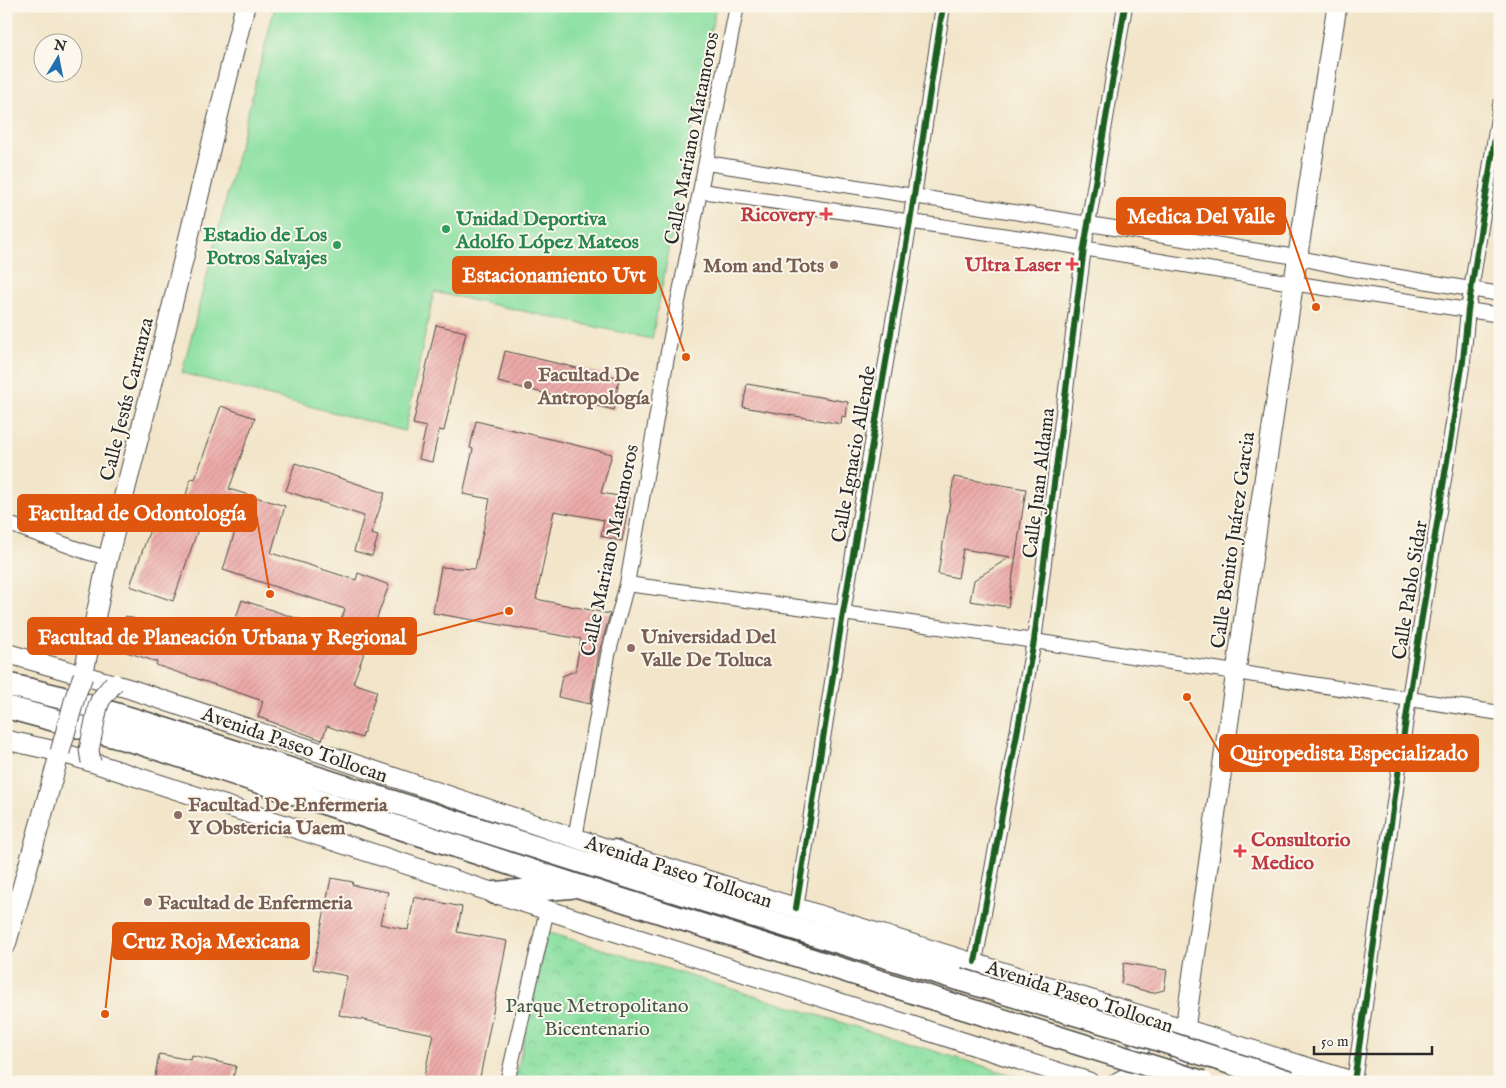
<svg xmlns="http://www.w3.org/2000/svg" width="1506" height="1088" font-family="'IM FELL English',serif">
<defs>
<pattern id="park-crowns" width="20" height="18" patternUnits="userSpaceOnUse" patternTransform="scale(1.25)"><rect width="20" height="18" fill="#8ce0a2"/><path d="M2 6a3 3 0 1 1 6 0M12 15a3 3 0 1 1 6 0" fill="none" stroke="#79c08c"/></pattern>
<pattern id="building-hatch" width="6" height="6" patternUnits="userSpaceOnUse" patternTransform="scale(1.25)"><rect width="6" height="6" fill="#ecaaa8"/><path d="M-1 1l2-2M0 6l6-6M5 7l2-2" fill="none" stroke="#cb9291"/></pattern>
</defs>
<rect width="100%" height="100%" fill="#fbf7ec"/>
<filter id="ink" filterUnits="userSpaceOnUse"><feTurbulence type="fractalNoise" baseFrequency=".02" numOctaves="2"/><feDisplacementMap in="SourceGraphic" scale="10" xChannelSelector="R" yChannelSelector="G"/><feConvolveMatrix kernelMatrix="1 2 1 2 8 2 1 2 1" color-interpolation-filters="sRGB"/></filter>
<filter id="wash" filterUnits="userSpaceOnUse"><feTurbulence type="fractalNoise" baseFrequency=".0096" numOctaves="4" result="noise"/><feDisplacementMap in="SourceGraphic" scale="20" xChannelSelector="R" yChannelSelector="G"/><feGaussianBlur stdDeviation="1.12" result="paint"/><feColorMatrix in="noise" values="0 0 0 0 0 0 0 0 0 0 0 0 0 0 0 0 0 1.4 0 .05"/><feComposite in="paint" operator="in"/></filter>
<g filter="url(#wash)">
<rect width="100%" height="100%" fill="#f2e5c9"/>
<path fill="#8ce0a2" stroke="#5c8666" d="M275,6H716L652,339L434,292L405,431L182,373Z"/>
<path fill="url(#park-crowns)" stroke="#5c8666" d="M547,932L1035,1082H515Z"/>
<g id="blocks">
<path fill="url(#building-hatch)" d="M436,325L466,332L444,431L439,430L432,462L419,459L426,427L413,424Z
M505,351L619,378L614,410L498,382Z
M747,384L848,402L846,417L842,416L841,424L743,407Z
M221,406L255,418L229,489L285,506L271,553L356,580L358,573L389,585L353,683L377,691L362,738L327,726L322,740L258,717L263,701L156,665L157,662L108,646L117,626L126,616L225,650L242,600L337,632L345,609L223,570L236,528L202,518L173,601L130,586L153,521L176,529L191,478L195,479Z
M476,421L612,454L601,493L630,498L622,541L601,536L604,520L554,511L536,599L610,614L599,653L590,704L558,697L562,676L575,671L581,639L433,613L441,567L475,569L490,499L463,494L473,449L470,448Z
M295,463L385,493L371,534L378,536L372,556L354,551L364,516L286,491Z
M954,477L1026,489L1008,607L970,601L974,580L1010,557L963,549L958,578L938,574Z
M331,878L353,882L352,885L388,892L380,924L408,930L414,897L462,907L457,932L507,941L479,1082H423L433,1034L339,1015L347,976L313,969Z
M1124,963L1167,970L1164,990L1152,993L1121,984Z
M159,1054L191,1060L192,1056L236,1066L232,1082H154Z"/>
</g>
</g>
<g filter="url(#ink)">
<use href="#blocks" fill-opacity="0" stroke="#494743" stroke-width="1"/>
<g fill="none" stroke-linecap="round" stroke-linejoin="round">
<g stroke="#494743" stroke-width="16">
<path id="minor" d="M707,163L1296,257L1346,268L1500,294
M701,191L1029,239L1292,283L1500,315
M6,523L86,552L108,558
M627,584L843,613L1034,641L1500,713
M575,838L608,655L627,584L667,357L737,6
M796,908L843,613L910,222L943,6
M975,962L1034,641L1084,248L1125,6
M507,1082L547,910
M1354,1082L1409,698L1463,361L1468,310L1500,105"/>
</g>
<g stroke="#494743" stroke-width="21">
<path id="secondary" d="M6,653L130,689L614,851L1355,1082
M83,676L108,558L165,335L245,6
M6,740L60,752L91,762L547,910L1089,1082
M6,945L60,752
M1118,1082C1121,1080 1126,1078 1129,1076C1145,1062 1139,1037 1132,1021
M1176,1082L1185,1029C1233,688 1282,347 1337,6"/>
</g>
<g stroke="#494743" stroke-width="25">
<path id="trunk" d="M6,684L59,697L145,723L648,883L958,979
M6,707L143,744L581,887L957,1006
M614,851L643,879
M495,893L570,887"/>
</g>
<use href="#minor" stroke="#fff" stroke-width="14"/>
<use href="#secondary" stroke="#fff" stroke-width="19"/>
<use href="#trunk" stroke="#fff" stroke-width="22"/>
<g stroke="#494743" stroke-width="21" stroke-linecap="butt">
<path id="secondary-bridge" d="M60,752L76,694L83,676
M91,762L89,750L98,706L101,699L114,683"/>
</g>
<g stroke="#494743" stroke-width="25" stroke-linecap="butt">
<path id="trunk-bridge" d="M958,979L1125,1029L1290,1082
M957,1006L1202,1082"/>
</g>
<use href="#secondary-bridge" stroke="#fff" stroke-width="19"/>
<use href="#trunk-bridge" stroke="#fff" stroke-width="22"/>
<g stroke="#fbf7ec" stroke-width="9">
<path id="cycleway" d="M796,908L843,613L910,222L943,6
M975,962L1034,641L1084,248L1125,6
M1354,1082L1409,698L1463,361L1468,310L1500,105"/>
</g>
<use href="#cycleway" stroke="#1b5e20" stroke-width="6"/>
</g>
</g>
<g fill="#e0444e" stroke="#fbf7ec" stroke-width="2">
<path d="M823.5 206.5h5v5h5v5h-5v5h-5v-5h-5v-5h5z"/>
<path d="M1069.5 256.5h5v5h5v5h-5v5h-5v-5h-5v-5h5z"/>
<path d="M1237.5 843.5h5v5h5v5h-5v5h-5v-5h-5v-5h5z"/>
</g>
<g fill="#2e9e5b" stroke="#fbf7ec" stroke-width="2">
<circle cx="446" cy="229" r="5"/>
<circle cx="337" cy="245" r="5"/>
</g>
<g fill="#8d6e63" stroke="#fbf7ec" stroke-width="2">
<circle cx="834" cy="265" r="5"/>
<circle cx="528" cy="385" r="5"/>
<circle cx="631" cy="648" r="5"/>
<circle cx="178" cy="815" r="5"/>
<circle cx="148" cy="902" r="5"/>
</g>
<g text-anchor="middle" stroke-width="4" stroke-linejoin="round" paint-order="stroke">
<g font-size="20" fill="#2b2b2b" stroke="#fbf7ec">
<text transform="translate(691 138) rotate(-79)" y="7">Calle Mariano Matamoros</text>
<text transform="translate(126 399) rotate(-76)" y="7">Calle Jesús Carranza</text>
<text transform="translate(853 454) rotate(-80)" y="7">Calle Ignacio Allende</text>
<text transform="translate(1038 483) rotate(-83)" y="7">Calle Juan Aldama</text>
<text transform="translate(1232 540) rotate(-82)" y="7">Calle Benito Juárez Garcia</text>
<text transform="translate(609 550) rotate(-78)" y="7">Calle Mariano Matamoros</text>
<text transform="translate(1409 590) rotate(-81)" y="7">Calle Pablo Sidar</text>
<text transform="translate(295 744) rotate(19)" y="7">Avenida Paseo Tollocan</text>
<text transform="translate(679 871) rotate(18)" y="7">Avenida Paseo Tollocan</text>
<text transform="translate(1080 996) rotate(18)" y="7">Avenida Paseo Tollocan</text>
</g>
<g font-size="20" font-weight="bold" fill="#be3a42" stroke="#fbf7ec" text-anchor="end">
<text x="815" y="221">Ricovery</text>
<text x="1061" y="271">Ultra Laser</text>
<text x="1251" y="846" text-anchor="start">Consultorio<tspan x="1251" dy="23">Medico</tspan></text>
</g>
<g font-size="20" font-weight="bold" fill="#27864d" stroke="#fbf7ec" text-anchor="start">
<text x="456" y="225">Unidad Deportiva<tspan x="456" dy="23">Adolfo López Mateos</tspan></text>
<text x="327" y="241" text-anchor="end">Estadio de Los<tspan x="327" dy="23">Potros Salvajes</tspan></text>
</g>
<g font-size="20" font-weight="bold" fill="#785e54" stroke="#fbf7ec" text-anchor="start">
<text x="824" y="272" text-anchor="end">Mom and Tots</text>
<text x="538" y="381">Facultad De<tspan x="538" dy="23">Antropología</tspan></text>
<text x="641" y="643">Universidad Del<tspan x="641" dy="23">Valle De Toluca</tspan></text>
<text x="188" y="811">Facultad De Enfermeria<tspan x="188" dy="23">Y Obstericia Uaem</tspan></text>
<text x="158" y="909">Facultad de Enfermeria</text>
</g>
<g font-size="20" fill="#435849" stroke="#fbf7ec">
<text x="597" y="1012">Parque Metropolitano<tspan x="597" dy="23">Bicentenario</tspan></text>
</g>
</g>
<path fill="none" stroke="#df570e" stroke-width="2" d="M1316 307L1285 216M686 357L656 275M270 594L256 513M509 611L416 636M1187 697L1220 753M105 1014L113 941"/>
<g fill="#df570e" stroke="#fbf7ec" stroke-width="2">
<circle cx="1316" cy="307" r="5"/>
<circle cx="686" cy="357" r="5"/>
<circle cx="270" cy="594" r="5"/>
<circle cx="509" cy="611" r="5"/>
<circle cx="1187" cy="697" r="5"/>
<circle cx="105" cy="1014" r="5"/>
</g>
<g fill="#df570e" stroke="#df570e" stroke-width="2">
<rect x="1117" y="198" width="168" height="36" rx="5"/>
<rect x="453" y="257" width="203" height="36" rx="5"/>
<rect x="18" y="495" width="238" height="36" rx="5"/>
<rect x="28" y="618" width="388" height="36" rx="5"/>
<rect x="1220" y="735" width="258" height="36" rx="5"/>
<rect x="113" y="923" width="196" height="36" rx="5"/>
</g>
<g font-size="21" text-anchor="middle" font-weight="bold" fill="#fff">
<text x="1201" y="223">Medica Del Valle</text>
<text x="554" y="282">Estacionamiento Uvt</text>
<text x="137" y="520">Facultad de Odontología</text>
<text x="222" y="644">Facultad de Planeación Urbana y Regional</text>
<text x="1349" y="760">Quiropedista Especializado</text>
<text x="211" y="948">Cruz Roja Mexicana</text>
</g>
<rect width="1506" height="1088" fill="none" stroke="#fbf7ec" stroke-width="25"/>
<g transform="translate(58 58) rotate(10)"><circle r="24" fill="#fbf7ec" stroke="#a8a59f"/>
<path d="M0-4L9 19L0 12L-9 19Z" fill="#1f6fb2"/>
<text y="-8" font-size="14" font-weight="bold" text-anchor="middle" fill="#2b2b2b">N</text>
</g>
<path d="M1314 1046v8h118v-8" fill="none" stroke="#2b2b2b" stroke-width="2.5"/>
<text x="1321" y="1046" font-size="15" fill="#2b2b2b" stroke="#fbf7ec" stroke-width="4" paint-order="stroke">50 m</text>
</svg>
